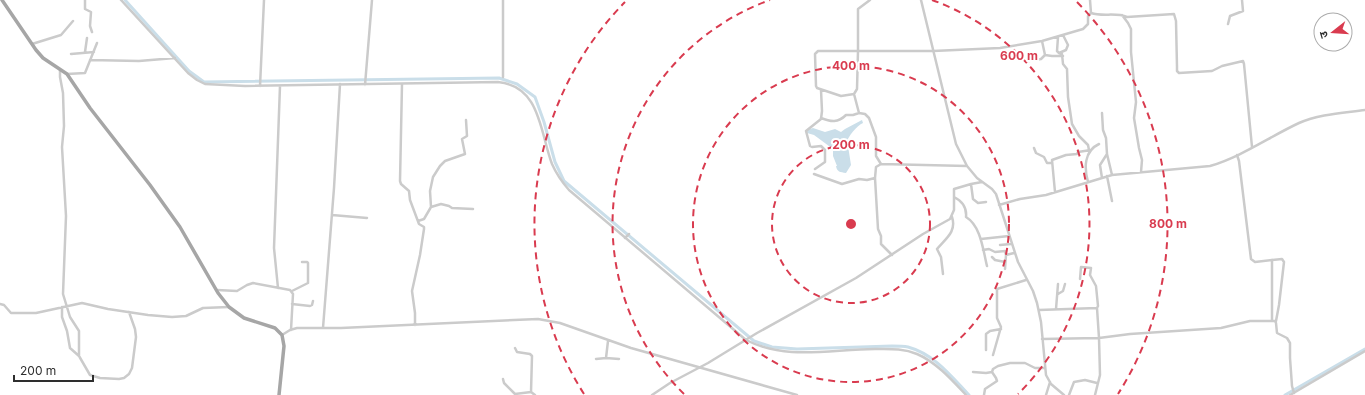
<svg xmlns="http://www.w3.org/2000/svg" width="1365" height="395" font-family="Inter,'Noto Sans Devanagari',sans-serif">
<rect width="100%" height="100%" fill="#fff"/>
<path fill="#cadee9" d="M862,120L863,123C857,125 848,137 846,143L848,146L851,165L846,173C840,172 837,172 836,166H837L833,156V149L814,135L807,133V130L813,128L825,132L835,129L841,132L845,129Z"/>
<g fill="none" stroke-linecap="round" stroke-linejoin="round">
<path stroke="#cadee9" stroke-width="3" d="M125,0L189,71L204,82L499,78L517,84L535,97L544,122L555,162L564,181L754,341L772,347L797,349L892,346C897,346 903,346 908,347C934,354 951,376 969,395
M1285,395L1365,349"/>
<path stroke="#cbcbcb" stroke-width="2.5" d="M85,0V9L91,12L90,26L92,32
M121,0L188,73L197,80L205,84L245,86L498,82C541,86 540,133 552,164C556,173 562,182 569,190L746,340C787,361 831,349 875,349C889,349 903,348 917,354C936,362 952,380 966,395
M503,0V77
M921,0L956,144L967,166L977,178L992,189L996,194L1018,262L1033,291L1037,303L1041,322L1046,375L1051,384L1064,395
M1090,0L1091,13
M1122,15L1128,23L1131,29V52L1136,102L1134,118L1139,148L1142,160L1141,172
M1228,24L1230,16L1243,11L1242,0
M1058,37L1057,51L1059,53L1062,54L1063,64L1067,69L1068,97L1072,124L1079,136L1088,145L1089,150
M1042,41L1045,55L1052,56H1063
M32,44L61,35L73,21
M85,52L87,38
M1059,53L1066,50L1068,45L1063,35
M71,54L94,52
M90,60L139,61L175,58
M1029,61L1041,59L1045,55
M60,70V77L63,93L64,126L62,147L66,216L63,294L70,317L79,331V356
M67,74L85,73L97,43
M402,84L400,181L401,184L409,191L410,200L419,224L424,227V229L420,255L412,291L415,313V325
M365,85L372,0
M260,86L264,0
M854,94L841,96L817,88L816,86L815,54L818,51H858V9L870,0
M1102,113L1103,130L1106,138L1107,154L1112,175
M821,118C831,122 838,123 846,115H853L859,113
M1034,148L1036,153L1044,157L1047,163H1052
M1237,155L1239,161L1251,259L1255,262L1282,259L1284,262L1279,305L1276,321
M881,164L876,156V137L869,118L865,114L859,113L854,94L857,89L858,51H933L1000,48L1042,41L1083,29L1088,24V16L1091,13C1103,17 1116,12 1127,17L1174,14L1176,21L1177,67V71L1179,73L1212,71L1222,66L1243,61L1244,64L1252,147
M815,169L825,162V150L821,146L812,147L810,146L806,131L821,119L822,111L821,90
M814,174L842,184L859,179L867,180L875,178
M1107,176L1112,201
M1102,178L1100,165L1107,154
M1088,182C1084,168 1084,151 1099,144
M971,184L973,199L978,203L986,202
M1055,192L1052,160L1066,155L1077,154L1078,152L1091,150
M954,197C962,201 967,207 966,217C981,226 983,250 987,266
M999,205L1020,199L1046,195L1112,175L1210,166C1241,157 1269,137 1299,123C1319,114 1343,113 1365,110
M431,207L441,204L449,206L452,208L473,209
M332,215L367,218
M418,221L424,219L431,207L430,191L433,177L440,166L445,161L465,154L462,139L467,136L466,120
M625,238L629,234
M981,239L1009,236
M1000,245L1011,244
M983,250L989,249L995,252L1005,251L1006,255L1005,269
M892,255L881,244V236L878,229L875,178L876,167L881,164L967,166
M1006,255L1014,253
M992,257L995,260L1005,262
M1272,260V321
M943,274L941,257L937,249C945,239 957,232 952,217
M278,288L274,248L280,86
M217,290L237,291L247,285L253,283L290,290L293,294L291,330
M292,291L308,283V263L307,262H302
M1058,294L1063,291L1065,284
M0,304L4,305L11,313H36L82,303L108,309L148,315L172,317L186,316L203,308L229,307
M292,304L310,306L312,305L313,301
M62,307V317L67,331L70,348L79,356L90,375L100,378L119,379L124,378L129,374L132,368L136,337L135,329L129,312
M1056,309L1058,284
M1039,310L1097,308L1098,306L1096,286L1090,275L1091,268L1081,267L1080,279
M323,328L334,188L340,84
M282,335L290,330L297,328H341L538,319L560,323L631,348L797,395
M1042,339L1099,338L1130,334L1221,328L1250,321H1275L1276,323L1277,333L1287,338L1290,343V358L1292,386L1294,393
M608,341L606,358L619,359
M515,348L517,352L530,354L532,356L531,392
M986,350V334L990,331L1001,329
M993,355L1001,327L997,318V289L1026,280
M596,359L606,358
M973,372L986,373L992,372
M503,379L504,383L515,394L531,392L535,395
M652,395L670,383L708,363L757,333L856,278L923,234L950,219L954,210V189L971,184L982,182
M984,395L985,389L997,381L996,378L992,372L993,369L998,366L1010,363H1025L1035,368H1045
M1046,395L1050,382
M1069,395L1074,382L1085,380L1097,383
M1095,395L1100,375L1099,338L1097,308
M1290,395L1365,351"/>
<path stroke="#a6a6a6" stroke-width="3.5" d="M2,0L36,50L43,58L67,74L90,108L150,185L180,227L218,293L229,307L244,318L275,328L282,335L284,346L279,395"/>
</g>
<g fill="none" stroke="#d93b4f" stroke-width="2" stroke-dasharray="7 5">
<circle cx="851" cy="224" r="79"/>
<circle cx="851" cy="224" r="158"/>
<path d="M684 394A238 238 0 0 1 770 0M932 0A238 238 0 0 1 1018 394"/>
<path d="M584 394A317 317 0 0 1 625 2M1077 2A317 317 0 0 1 1118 394"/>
</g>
<circle cx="851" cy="224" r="6" fill="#d93b4f" stroke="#fff" stroke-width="2"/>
<g font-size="12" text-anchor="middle" font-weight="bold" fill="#d93b4f" stroke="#fff" stroke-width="4" stroke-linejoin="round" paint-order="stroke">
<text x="1019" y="60">600 m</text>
<text x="851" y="70">400 m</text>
<text x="851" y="149">200 m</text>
<text x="1168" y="228">800 m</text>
</g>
<g transform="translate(1333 32) rotate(253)"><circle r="19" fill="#ffffff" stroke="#ababab"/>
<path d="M0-3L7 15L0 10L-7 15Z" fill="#d93b4f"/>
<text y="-6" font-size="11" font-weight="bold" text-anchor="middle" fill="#2e2e2e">उ</text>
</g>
<path d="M14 375v6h79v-6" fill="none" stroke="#2e2e2e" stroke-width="2"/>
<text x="20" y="375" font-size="12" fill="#2e2e2e" stroke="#ffffff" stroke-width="3" paint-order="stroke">200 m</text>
</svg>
